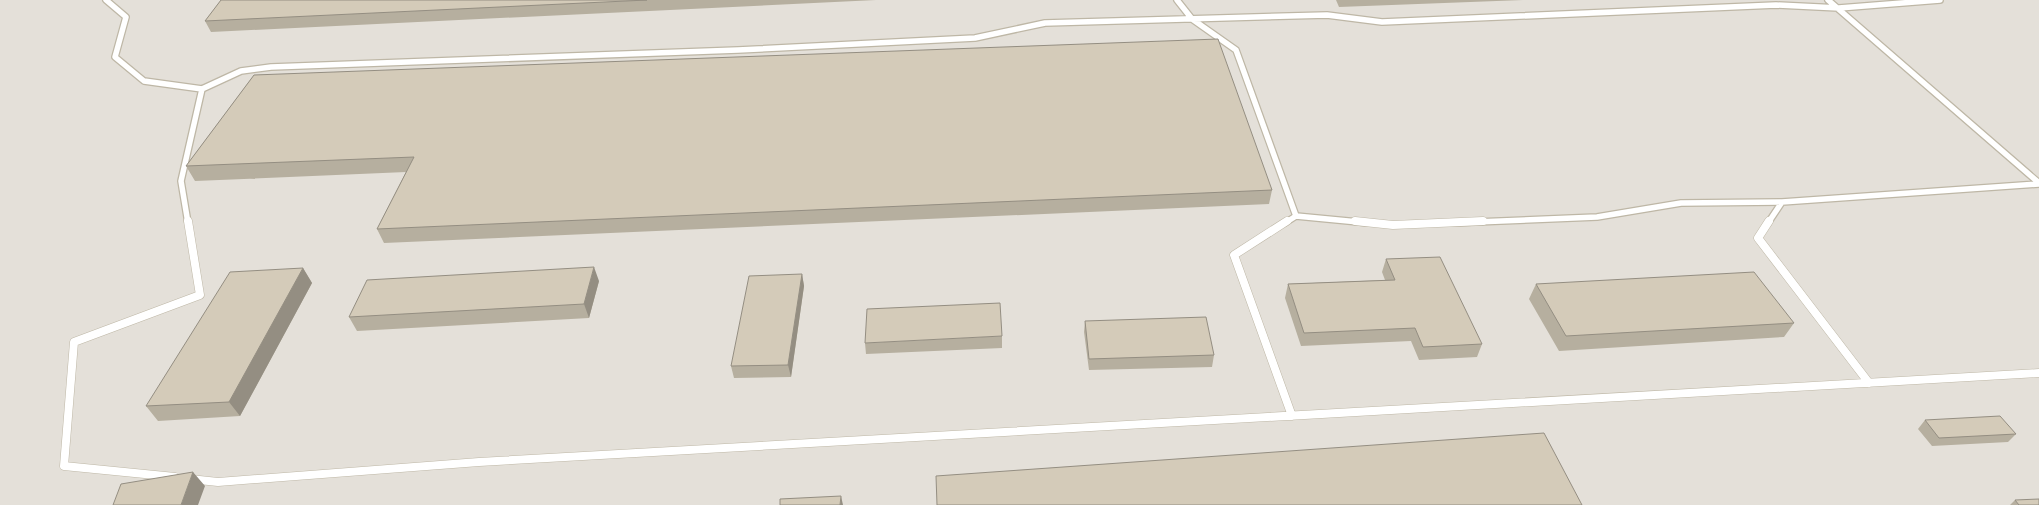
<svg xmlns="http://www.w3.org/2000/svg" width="2039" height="505" font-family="'Open Sans',sans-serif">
<rect width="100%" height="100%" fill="#f2efe3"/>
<path fill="#e4e0d9" d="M0,0H2039V505H0Z"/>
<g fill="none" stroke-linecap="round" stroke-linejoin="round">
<g stroke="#beb7a6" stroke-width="8">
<path id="lane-far1" d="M106,0L126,17L115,57L144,81L202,89L241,71L271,67L738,50L975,38L1045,23L1327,15L1382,22L1776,5L1839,8L1940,0
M1177,0L1192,19L1236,50L1296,216L1285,223
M1828,0L2039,183
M1296,216L1369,223
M188,223L181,181L202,89
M1451,223L1597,217L1681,203L1782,202
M1768,223L1782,202L2039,184"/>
</g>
<g stroke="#beb7a6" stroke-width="9">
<path id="lane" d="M1287,221L1234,255L1292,416
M1355,221L1393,225L1483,221
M1769,221L1758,238L1869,383
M175,477L64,466L74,342L200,295L188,221
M190,479L218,482L479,462L2039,373"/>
</g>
<use href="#lane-far1" stroke="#fff" stroke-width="5.5"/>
<use href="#lane" stroke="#fff" stroke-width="8"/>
</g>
<path fill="#b6af9f" d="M221,0H876L211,32L205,21Z
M1336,0H1523L1339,7Z
M254,75L1272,190L1269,204L384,243L377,229L406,172L195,181L186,166Z
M1386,259L1482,344L1477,357L1419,360L1411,341L1301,346L1285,298L1288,284L1385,280L1382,272Z
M303,268L312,283L240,416L158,421L146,406Z
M802,274L804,286L791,377L734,378L731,366Z
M599,281L589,318L357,331L349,317Z
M1536,284L1794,323L1784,337L1559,351L1529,299Z
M1085,321L1214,355L1212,367L1089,370L1084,332Z
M1002,336V348L866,354L865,343Z
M1925,420L2016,434L2008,442L1932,446L1918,429Z
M2015,500L2039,505H2010Z"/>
<path fill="#948e82" d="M594,267L599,281L589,318L584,304Z
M303,268L312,283L240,416L229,402Z
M802,274L804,286L791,377L788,365Z
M193,472L205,486L198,505H181Z
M841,496L843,505H840Z"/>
<path fill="#d4cbb9" stroke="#948e82" d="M221,0H647L205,21Z
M1218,39L1272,190L377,229L414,157L186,166L254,75Z
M1440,257L1482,344L1423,347L1415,328L1304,333L1288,284L1395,280L1386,259Z
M594,267L584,304L349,317L367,280Z
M303,268L229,402L146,406L230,272Z
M1754,272L1794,323L1566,336L1536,284Z
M802,274L788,365L731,366L749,276Z
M1000,303L1002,336L865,343L867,309Z
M1206,317L1214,355L1089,359L1085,321Z
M2000,416L2016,434L1939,438L1925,420Z
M1544,433L1582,505H937L936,476Z
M193,472L181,505H113L121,484Z
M841,496L840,505H780V499Z
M2039,499V505H2019L2015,500Z"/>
</svg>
